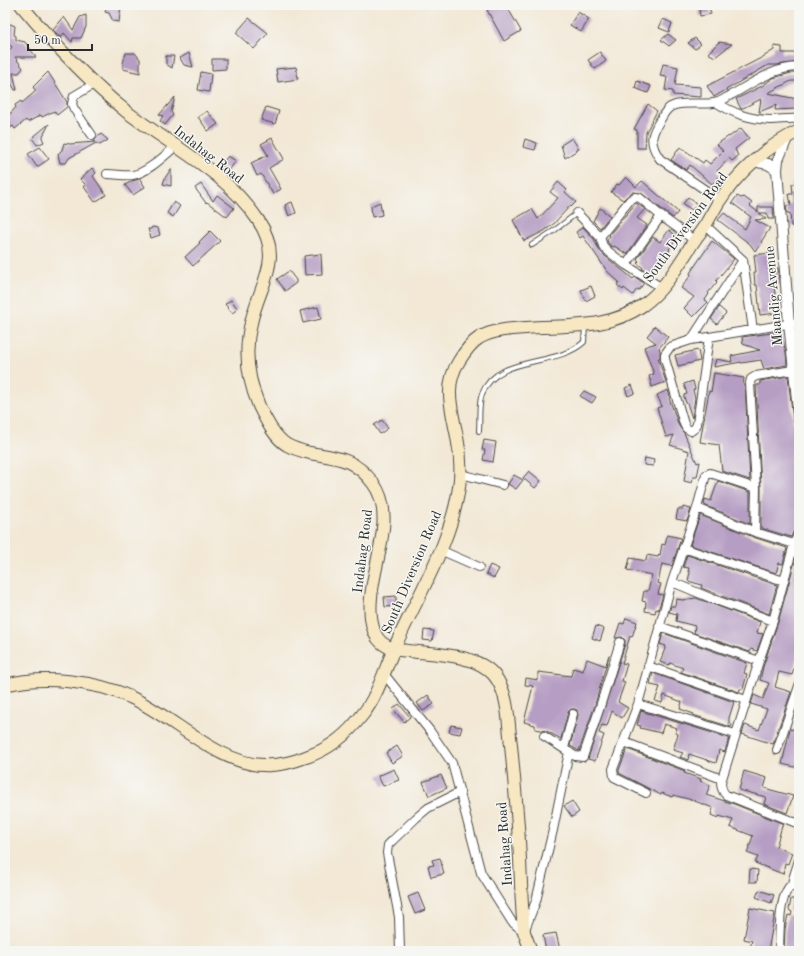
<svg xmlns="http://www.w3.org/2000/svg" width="804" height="956" font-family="'Old Standard TT',serif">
<rect width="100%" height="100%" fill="#f6f6f2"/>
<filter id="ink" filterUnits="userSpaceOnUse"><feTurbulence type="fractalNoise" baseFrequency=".025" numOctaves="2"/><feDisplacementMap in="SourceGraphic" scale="8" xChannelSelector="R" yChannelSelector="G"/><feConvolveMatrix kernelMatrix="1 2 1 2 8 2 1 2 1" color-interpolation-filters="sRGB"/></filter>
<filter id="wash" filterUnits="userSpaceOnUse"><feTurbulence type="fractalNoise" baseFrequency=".012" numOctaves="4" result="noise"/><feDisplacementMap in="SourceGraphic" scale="16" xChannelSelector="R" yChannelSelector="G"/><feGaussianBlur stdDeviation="0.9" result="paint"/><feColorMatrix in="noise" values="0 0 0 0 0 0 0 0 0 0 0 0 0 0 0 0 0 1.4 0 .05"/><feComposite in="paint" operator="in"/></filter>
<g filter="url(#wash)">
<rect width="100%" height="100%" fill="#f2e8d5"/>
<g id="blocks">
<path fill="#b59dc3" d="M107,5H121L119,22L113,21L109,13L105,12Z
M497,5H506L521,31L504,41L487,10Z
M709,7L711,14L700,16L699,9Z
M578,12L589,19L581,32L570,25Z
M86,15V27L81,38H73L72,42L64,33L61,38L53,30L64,17L73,30L80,17Z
M249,18L268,33L254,49L236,33Z
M663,19L672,23L669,32L659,28Z
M8,23L15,26L14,35L16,36V40L25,42L36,57H15L23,68L19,73H13L17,90H15L5,73V56L12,47L5,41V33L6,29L8,30Z
M668,34L676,40L669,46L661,40Z
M695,38L701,44L695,49L688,43Z
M719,42L732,44L715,57L708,53Z
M774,46L782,47V53H799V62L776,65H768L714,97L707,86L763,57L774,50Z
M600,52L606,61L595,69L588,60Z
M126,53H135L140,59V73L123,69V63Z
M189,53L193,67L184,65L180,58Z
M166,56H174L172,68L166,64Z
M212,59H226V69L212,70Z
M663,64L678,67L675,85L701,87V97L673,95V91L665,90L667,77L660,76Z
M296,67L298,79L278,82L276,69Z
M48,72L67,102V107L57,115L54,111L42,117L41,115L28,122L26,120L15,129L13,126L10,128V123L5,125V116L11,113L16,107L15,105L21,101L22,103L36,91L33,87Z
M201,72L211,74L209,92L198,90Z
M791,73H799V81H791L768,93L797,99L796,109L775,110L776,105L759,112L761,99L741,109L736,99L762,86L773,78Z
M637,81L651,86L648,93L635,88Z
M175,97L171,112L173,115L165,125L160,121L163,116L159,115Z
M648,104L657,111L646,132L645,148H637V130L634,129Z
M266,107L279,111L275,124L261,120Z
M207,111L218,124L208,131L198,117Z
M49,124L42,138L44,142L37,145L32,138Z
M741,128L749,138L735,149L738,156L732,161L729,158L717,171L721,174L712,184L690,165L686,170L671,160L680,147L703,163L705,160L710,164L723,151L717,144L729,136V137Z
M101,134L108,140L100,145L96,143L69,158L66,163H60L58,154L62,150L64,143L70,144L95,142L94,140Z
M272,138L284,159L269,168L281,189L273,194L261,174L257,176L251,163L268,155L261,144Z
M572,138L579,149L565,158L561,145Z
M525,139L537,143L535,150L523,147Z
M40,147L49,159L37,167L28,154Z
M228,156L236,161L229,170L221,165Z
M92,168L96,173L93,176L106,195L95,202L84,187L86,185L80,179Z
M171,169V186L163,184L165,178Z
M626,177L636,187L642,181L678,212L673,218L641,193L632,192L623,200L611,192L617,184L619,185Z
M140,179L145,187L133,195L125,185L132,181Z
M558,182L567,190L565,192L576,202L571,207L570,206L556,221V222L544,231L524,241L513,220L532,209L538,219L558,198L550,192Z
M201,184L213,201L217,195L234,208L227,217L207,202L206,203L195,188Z
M792,184H799V227L791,226L790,213H787L786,206L791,205L789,194H793Z
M737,196L741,198L744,197L752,203L750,206L758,212V207H773L774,219H768L767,213H759L766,219L755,220L770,228L761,242L762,243L755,251L750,244L718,220L724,213L745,229L751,217L732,203Z
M688,197L697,204L692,210L683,204Z
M174,202L180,206L173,217L167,213Z
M292,202L296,213L289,216L285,205Z
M380,202L382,215L372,217L371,206Z
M636,203L645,209L637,218L647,225L627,254L614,246L612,247L608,243L607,240L610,236L609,235Z
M600,208L610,216L600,228L593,221Z
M152,227L158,228L160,235L151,238L148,229H151Z
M583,227L594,239L599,250L605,256L633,279L635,277L644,283L639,290L637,289L633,295L624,288L623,290L617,285L619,282L607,271L583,236L580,238L576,232Z
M669,230L678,237L669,249L670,250L651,274L642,269L643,268L637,263L639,261L637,259L653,237L660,242Z
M210,231L220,241L193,266L185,257L200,243L199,242Z
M712,241L734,259L716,281L717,282L708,293L709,294L705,300L708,302L693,317L684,308L694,297L681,288L691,275L690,273Z
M770,253L772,269L778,268V269L779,283L774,284L777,313L760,315L757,285H755L754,272H756L754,255Z
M321,254L322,274L305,275L304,256Z
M289,271L296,280V283L285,291L277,279Z
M591,286L595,296L586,301L581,290Z
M231,300L238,309L232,313L225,304Z
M318,307L321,319L303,323L300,311Z
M719,307L726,313L717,324L711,319Z
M655,326L668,337L659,348L660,351V358H658L666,382L652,387L649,376L654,374L644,347L656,343L647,336Z
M780,332L786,352L787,365L764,369L761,360L741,363V362L714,367L716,359L732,362L731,356L760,350L743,344L742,337Z
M698,350L700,361L678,366L675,355Z
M714,373L744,378L743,385H745L750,480L722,471L719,445L700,442L709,391L711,392Z
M788,376L793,420L794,423L799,425L795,427L799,460V527L794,530L791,537L761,528V488L756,385H760V381Z
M693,381L695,389L693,390L695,398L692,418L687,403H686L684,397V395L687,394L684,384Z
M632,385L635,393L628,396L625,388Z
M668,390L670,397L669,398L679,426L684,433L697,463L700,462L697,477H693L692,483L684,481L689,451L670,445L674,435L666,437L657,408L662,406L657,395Z
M584,391L596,397L592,403L580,396Z
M382,420L388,428L380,434L374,425Z
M484,440L496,442L493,462L483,460L485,450H482Z
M645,458L654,460L653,466L644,465Z
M529,471L541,481L535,488L523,478Z
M514,475L523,480L516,489L508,484Z
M718,481L750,492V524L704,505L705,499L711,501Z
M683,507L691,509L687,521L676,519L678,509H683Z
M700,515L753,537L787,548L783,564L779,563L776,573L690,545Z
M667,535L681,538L672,566L662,564L658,583L661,584L658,594L663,595L658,610L656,609L655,613L645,611L646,602L642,601L644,591H648L652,575L627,570L630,558L646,561L647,555L658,557L659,554L660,555L662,544L665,545Z
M799,547V658H797L792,675L779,672L775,687L791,692L773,744L742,734L745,725L759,730L767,709L751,704L754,695L763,699L769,683L760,680L763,667L778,622Z
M687,555L777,585L769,614L701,588L702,585L688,581L690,572H688L689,568L683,567Z
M490,565L499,569L494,578L486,574Z
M396,596V606L385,607L384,597Z
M696,598L760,622L757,633L763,634L757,651L751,649L750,652L694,633L695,626L676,621L677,614L669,612L671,606H675L676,599L683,600Z
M626,618L637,622L632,637L630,636L622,663L627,664L622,681L625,682L618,702L628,708L622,718L612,711L607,726L602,725L599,733L604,735L595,761L588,759L625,644V640L622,637L615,638L620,623L624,624Z
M596,626L604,629L600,641L592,638Z
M424,630L434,631L432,641L423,640Z
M663,633L747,663L744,673L747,674L743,689H740L739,692L681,672L683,668L670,663L669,665L660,662L666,646L660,644Z
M609,655L594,708L579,751L570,746L578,715L577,710L575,709H571L568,712L561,739L547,731L535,729V725L524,722L533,686L525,685L526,678L538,680V672L571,676L573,668L583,671L587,659L606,666Z
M653,673L734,702L729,718V724L732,725L731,727L693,715L694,714L680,709L682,702L664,695L662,703L655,701L660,687L651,685V683H650Z
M428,695L434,704L423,711L417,703Z
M399,704L410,717L404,722L393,709Z
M641,711L729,738L725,752L719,750L716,763L689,754L688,760L680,757L683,753L673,750L678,734L675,733L677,728L664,724L661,733L640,728L641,726L637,725Z
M451,725L462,727L460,734L449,732Z
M790,729L799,731L798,743H799V768L782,764Z
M397,746L403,756L392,763L386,753Z
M627,749L685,771L684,773L701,779L700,781L710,785L706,795L734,804L784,824L783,826H782L776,847L792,853L788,864L785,863L783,874L755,863L758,857L747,853L753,836L730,827L733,820L719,816L718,818L711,815L713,808L692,800L673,795L672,797L662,793L661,795L619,773V770Z
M394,769L399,780L383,786L378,776Z
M744,771L767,778L764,788L793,796L787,813L764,804L766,797L739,790Z
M441,775L447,788L429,796L423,782Z
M572,801L579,812L572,817L564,806Z
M440,858L444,874L431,877L428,866L434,865L432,860Z
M750,869L758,870L757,882H749Z
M759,890L774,895L771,903L756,897Z
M418,893L425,910L415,914L408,897Z
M797,895H799V951H784L785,929L788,915L791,916L792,912L789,910L791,899H796Z
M750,908L775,913L768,951H749L752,941L744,939Z
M556,933L560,950L546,951L543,935Z"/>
</g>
</g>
<g filter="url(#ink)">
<use href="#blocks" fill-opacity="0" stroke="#494744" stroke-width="1"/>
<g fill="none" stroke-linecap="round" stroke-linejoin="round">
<g stroke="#494744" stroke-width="6">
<path id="service" d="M532,245L555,230L577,213
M479,431C480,419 478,405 482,394C497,354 556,368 584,342L585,326"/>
</g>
<g stroke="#494744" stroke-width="10">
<path id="minor" d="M717,103C735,114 749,119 770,120C780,120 789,118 799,119
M92,135L74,109L72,104L74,96L94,84
M107,174C116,174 125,176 133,175C147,173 165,155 176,146
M720,200L660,159C648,142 651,134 662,117C665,112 668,107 675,105C688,101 706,106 718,102C722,101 727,97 731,95C753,83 774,67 799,67
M577,213L600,237L603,246L609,252L626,265L662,288
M705,225L743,260L753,330
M600,237L630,200L635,197L640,198L661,216L694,240
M626,265L661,216
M709,337L697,424L695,428L691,431L686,428L684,424L665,359V354L670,347L691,340L799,322
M691,340L743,260
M461,474L503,485
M697,508L706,475L710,473L756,488
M755,532L756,488L750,383L751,379L756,376L793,370
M799,532L794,544L773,621L759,661L721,782C721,788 722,791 726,795L799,824
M683,548L784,581
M440,550L479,567
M672,582L713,599L773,621
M659,626L759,661
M648,666L746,700
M384,674L430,731L452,763L481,873L512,922L524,932L536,901L553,830L569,752
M638,704L735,734
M544,736L575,756L583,757L599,710L620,642
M624,742L722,779
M564,748L573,714
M777,750L799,686
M646,793L614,777L613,769L638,704L672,582L697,508L755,532L794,544
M799,860L793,879L792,884L799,890
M400,951L399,917L387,853L388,845L393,840L416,818L428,808L460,792
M779,951C780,933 778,895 792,884"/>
</g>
<g stroke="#494744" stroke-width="12">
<path id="tertiary" d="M788,136L778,160L777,170L789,323L799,419
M753,161L768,164L777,170"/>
</g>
<g stroke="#494744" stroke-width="14">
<path id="secondary" d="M21,5C53,43 88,81 127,112C172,146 226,172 258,220C285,260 259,284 251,323C244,351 248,380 259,406C266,420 274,437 287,445C294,449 302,451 310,453C338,458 354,458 373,483C403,522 358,586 374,631C376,637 380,642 385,645C392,650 401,650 408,651C434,654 477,654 494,675C509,693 508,722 511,745C514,777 517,809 519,841C521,872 521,902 524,932L531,951
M5,685C42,675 96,681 130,697C171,715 219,765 264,765C277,766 293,762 306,757C330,749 347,735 363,714C378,695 384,671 394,649C418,594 454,540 460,479C461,466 460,451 457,437C452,410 443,386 459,361C464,353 471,343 479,338C493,330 510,329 526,328C565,325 609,330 643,305C663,291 676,269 689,249C694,240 701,232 706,224C710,217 714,210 718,203C738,172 767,146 799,131"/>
</g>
<use href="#service" stroke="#fff" stroke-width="4"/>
<use href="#minor" stroke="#fff" stroke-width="8"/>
<use href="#tertiary" stroke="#fff" stroke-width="10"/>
<use href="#secondary" stroke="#f7e8c3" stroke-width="12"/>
</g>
</g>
<g text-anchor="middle" stroke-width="3" stroke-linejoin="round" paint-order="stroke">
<g font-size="14" fill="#2b2b2b" stroke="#f6f6f2">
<text transform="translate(209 154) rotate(38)" y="5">Indahag Road</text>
<text transform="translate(685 227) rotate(-54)" y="5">South Diversion Road</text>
<text transform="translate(773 296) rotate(-95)" y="5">Maandig Avenue</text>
<text transform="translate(362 551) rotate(-83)" y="5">Indahag Road</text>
<text transform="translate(411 572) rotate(-67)" y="5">South Diversion Road</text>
<text transform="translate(504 844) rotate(-94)" y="5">Indahag Road</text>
</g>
</g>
<rect width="804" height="956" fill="none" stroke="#f6f6f2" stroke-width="20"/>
<path d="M28 44v6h64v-6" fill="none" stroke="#2b2b2b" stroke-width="2"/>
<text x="34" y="44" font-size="12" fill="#2b2b2b" stroke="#f6f6f2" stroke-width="3" paint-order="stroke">50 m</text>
</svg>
